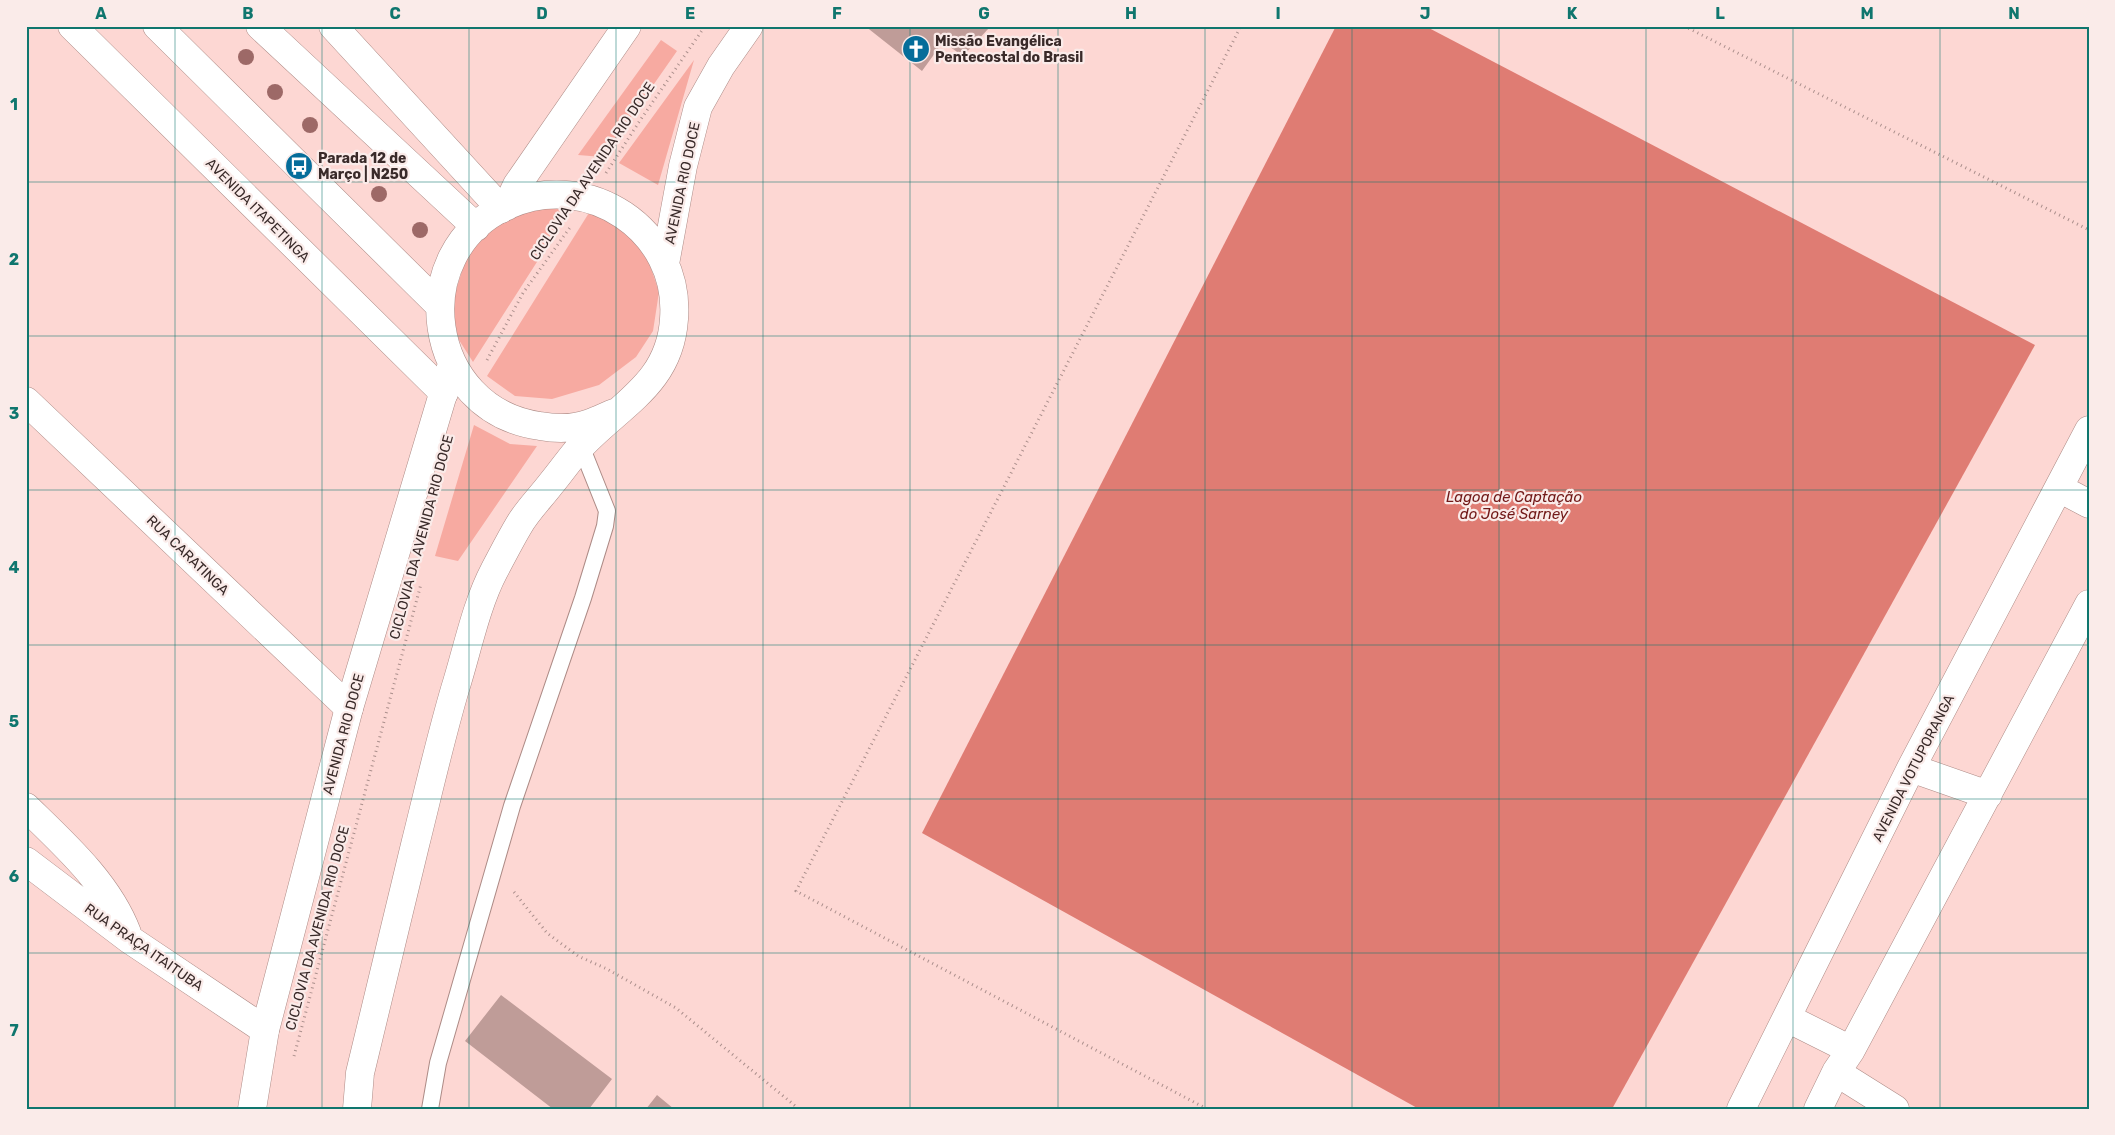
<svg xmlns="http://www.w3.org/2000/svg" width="2115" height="1135" font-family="Rubik,sans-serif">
<rect width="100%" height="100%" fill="#fdd7d3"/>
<path fill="#f7aaa1" d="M661,40L677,51L603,157L578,155Z
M694,60L658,185L619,163Z
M574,204L473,362L459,340L449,313L470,245L523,206Z
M592,208L616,220L647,256L659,292L653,331L636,357L599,385L552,399L515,396L487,376Z
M474,425L510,444L537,446L458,561L435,556Z"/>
<path fill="#df7c73" d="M1336,26H1425L2035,345L1612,1109H1419L922,833Z"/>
<path fill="#bf9c98" d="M865,26H986L989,28L963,56L943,42L922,71Z
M501,995L612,1079L589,1109H553L465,1041Z
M657,1095L674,1109H646Z"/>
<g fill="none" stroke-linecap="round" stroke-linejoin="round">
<g stroke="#ad8b86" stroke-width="18">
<path id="lane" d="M430,1109L438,1063L512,806L583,598L605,526L607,511L581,446"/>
</g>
<g stroke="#ad8b86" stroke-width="29">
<path id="street" d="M72,26L444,393
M333,26L501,209
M26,401L349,708
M2059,488L2089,504
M1911,768L1988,795
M26,807C64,844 108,883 127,933
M26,861L129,939L265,1030
M1787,1018L1851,1050
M1836,1072L1895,1109
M1741,1109L1911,768L2089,430
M1818,1109L1836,1072L1851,1050L2089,604"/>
</g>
<g stroke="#ad8b86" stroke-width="29">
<path id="primary" d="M157,26L439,305
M260,26L476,227
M507,206L517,185L627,26
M665,264L683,166L698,107L721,66L749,26
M252,1109L265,1030L349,708L452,364
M357,1109L360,1073C378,997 397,921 415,845C428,793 440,740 455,689C467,651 476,605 494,571C502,556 510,540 519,525C527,511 540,498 550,485C561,472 571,457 582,445C621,404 670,383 674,319C681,230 588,169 508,205C403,252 425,410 540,426C556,429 574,429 590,423C599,420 608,415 617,412"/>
</g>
<path stroke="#ab8f8c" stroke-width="3" stroke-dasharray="1 4" stroke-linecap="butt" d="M1684,26L2089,230
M606,173L639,122L705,26
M487,360L523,293L571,226
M514,892L547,933L578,956L607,969L676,1008L799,1109
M294,1056L421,584
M1207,1109L796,891L1241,26"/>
<use href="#lane" stroke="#fff" stroke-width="16"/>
<use href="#street" stroke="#fff" stroke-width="28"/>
<use href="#primary" stroke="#fff" stroke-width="28"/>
</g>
<g fill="#9d6967">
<circle cx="246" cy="57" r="8"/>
<circle cx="275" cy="92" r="8"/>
<circle cx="310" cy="125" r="8"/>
<circle cx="379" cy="194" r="8"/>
<circle cx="420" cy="230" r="8"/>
</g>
<path fill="none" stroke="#0f766e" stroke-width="1" stroke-opacity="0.55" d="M175,26V1109M322,26V1109M469,26V1109M616,26V1109M763,26V1109M910,26V1109M1058,26V1109M1205,26V1109M1352,26V1109M1499,26V1109M1646,26V1109M1793,26V1109M1940,26V1109M26,182H2089M26,336H2089M26,490H2089M26,645H2089M26,799H2089M26,953H2089"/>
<defs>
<g id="church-disc" transform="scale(1.4375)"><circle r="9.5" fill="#056d9a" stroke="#faebe9"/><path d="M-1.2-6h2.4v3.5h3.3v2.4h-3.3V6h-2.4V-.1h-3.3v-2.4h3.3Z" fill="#fff"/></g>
<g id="bus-disc" transform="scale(1.4375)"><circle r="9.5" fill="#056d9a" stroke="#faebe9"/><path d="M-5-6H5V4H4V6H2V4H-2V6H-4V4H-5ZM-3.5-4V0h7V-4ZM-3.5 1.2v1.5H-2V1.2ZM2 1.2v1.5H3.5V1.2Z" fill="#fff"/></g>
</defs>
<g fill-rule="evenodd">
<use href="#church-disc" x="916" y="49"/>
<use href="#bus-disc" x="299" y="166"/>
</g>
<g text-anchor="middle" stroke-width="4.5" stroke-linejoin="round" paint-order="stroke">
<g font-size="14" font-weight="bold" fill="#392a29" stroke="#faebe9" text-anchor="start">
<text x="935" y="46">Missão Evangélica<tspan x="935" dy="16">Pentecostal do Brasil</tspan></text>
<text x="318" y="163">Parada 12 de<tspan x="318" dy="16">Março | N250</tspan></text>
</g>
<g font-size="14" fill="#392a29" stroke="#faebe9">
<text transform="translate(592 171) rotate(-56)" y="5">CICLOVIA DA AVENIDA RIO DOCE</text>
<text transform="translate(682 183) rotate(-78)" y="5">AVENIDA RIO DOCE</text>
<text transform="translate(258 210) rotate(45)" y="5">AVENIDA ITAPETINGA</text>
<text transform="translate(421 537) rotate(-75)" y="5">CICLOVIA DA AVENIDA RIO DOCE</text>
<text transform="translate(188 555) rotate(44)" y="5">RUA CARATINGA</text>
<text transform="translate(343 734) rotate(-75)" y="5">AVENIDA RIO DOCE</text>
<text transform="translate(1913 768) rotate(-63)" y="5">AVENIDA VOTUPORANGA</text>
<text transform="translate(317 928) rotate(-75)" y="5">CICLOVIA DA AVENIDA RIO DOCE</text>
<text transform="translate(144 947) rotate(35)" y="5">RUA PRAÇA ITAITUBA</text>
</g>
<g font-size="15" font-style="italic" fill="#721918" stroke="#faebe9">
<text x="1514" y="502">Lagoa de Captação<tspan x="1514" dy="17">do José Sarney</tspan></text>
</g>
</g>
<rect width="2115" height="1135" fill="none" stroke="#faebe9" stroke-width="55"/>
<rect x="28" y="28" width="2060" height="1080" fill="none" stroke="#0f766e" stroke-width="2"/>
<g font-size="16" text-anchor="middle" font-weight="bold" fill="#0f766e">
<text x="101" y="19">A</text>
<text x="248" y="19">B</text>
<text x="395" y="19">C</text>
<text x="542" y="19">D</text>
<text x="690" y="19">E</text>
<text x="837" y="19">F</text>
<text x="984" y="19">G</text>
<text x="1131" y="19">H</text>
<text x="1278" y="19">I</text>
<text x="1425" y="19">J</text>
<text x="1572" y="19">K</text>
<text x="1720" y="19">L</text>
<text x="1867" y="19">M</text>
<text x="2014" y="19">N</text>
<text x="14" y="110">1</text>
<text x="14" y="265">2</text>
<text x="14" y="419">3</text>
<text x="14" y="573">4</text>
<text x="14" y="727">5</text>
<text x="14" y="882">6</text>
<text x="14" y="1036">7</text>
</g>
</svg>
